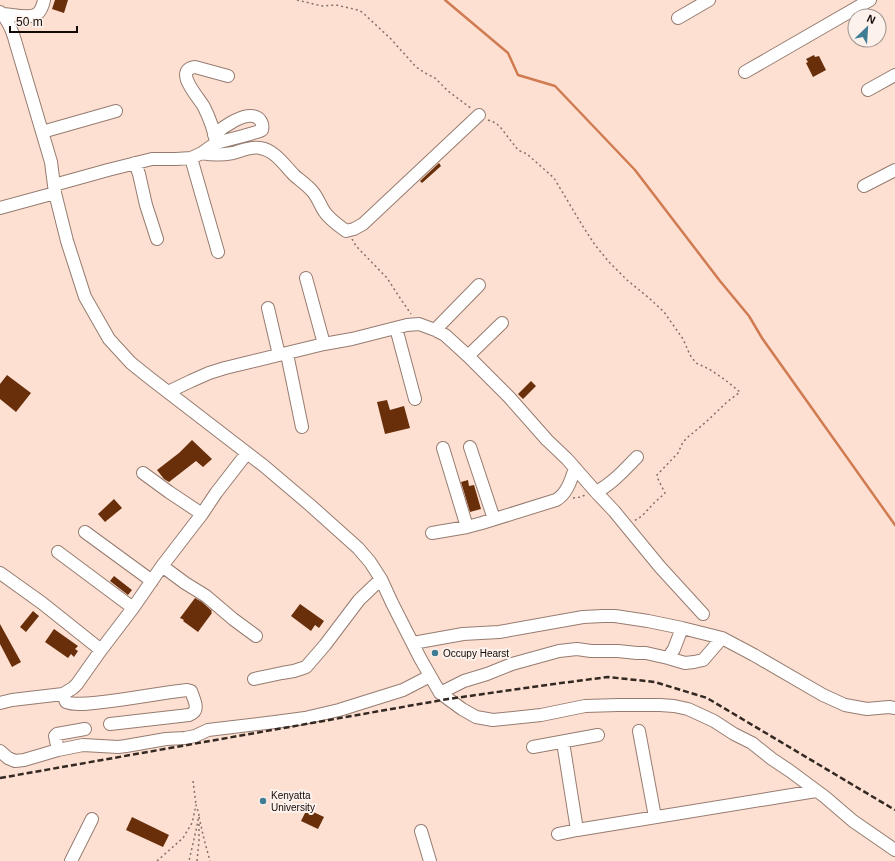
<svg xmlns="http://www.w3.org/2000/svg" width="895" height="861" font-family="Helvetica,sans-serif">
<rect width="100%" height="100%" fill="#fde0d2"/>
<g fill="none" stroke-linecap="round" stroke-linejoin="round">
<path stroke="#d07b51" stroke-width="2.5" d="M445,0L508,53L518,75L555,86L635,170L720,281L749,316L762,338L895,525"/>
</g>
<path fill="#692e0a" d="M55,0H68L64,13L52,9Z
M814,55L815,57L819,56L826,70L813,77L806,63L808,62L806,59Z
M439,163L441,166L422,183L420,181Z
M7,375L31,393L16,412L0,399V384Z
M531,381L536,386L523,399L518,394Z
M387,400L390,410L404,406L410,428L385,434L377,402Z
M192,440L212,459L203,467L196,461L169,482L164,479L157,470L179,453Z
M468,480L469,486L474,485L481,509L470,512L461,482Z
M114,499L122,508L105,522L98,514Z
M114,576L132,590L128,595L110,581Z
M195,598L202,602L212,611L211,612L212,613L198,632L183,621L184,620L180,618Z
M300,604L324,621L319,628L315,625L311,631L291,616Z
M33,611L39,616L26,632L20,627Z
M0,624L21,662L12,667L0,644Z
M54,629L78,646L75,649L78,651L74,657L71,654L68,658L45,642Z
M307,809L324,817L318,829L301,821Z
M132,817L169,835L163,847L126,830Z"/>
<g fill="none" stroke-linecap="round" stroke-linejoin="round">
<g stroke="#967c70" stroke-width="14">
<path id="minor" d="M0,12C9,21 13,32 16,44L51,162L55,193L67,241L85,297L109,339L131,363L151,379L264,466L310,505L358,548L370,562L381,579L392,603L420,658L440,693L462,709L476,717L493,720L541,715L585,706L618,705H660L674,706L688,709L714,721L734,734L752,743L772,759L790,771L825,797L853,821L895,850
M2,14C10,14 30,19 37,14C41,11 43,5 44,0
M678,18L709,0
M745,72L870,0
M868,90L895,75
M42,132L116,111
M216,142C214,131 209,117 204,107C200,99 172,70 195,67L228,76
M202,153C213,155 222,155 233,153C241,151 251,146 260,148C275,150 285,166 295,176C301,181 308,186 313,192C318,198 320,205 324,211C329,219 338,225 346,231L354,229L363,224L479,115
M191,158L218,252
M135,163L139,174L146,205L157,239
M54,185L108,170L152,159H176L191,158L202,153L216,143L243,136L260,131L262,130C263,126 262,121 258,118C246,110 223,127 214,135
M864,186L895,170
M0,208L55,193
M306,278L324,344
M268,308L279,355
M396,328L415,399
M435,330L479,285
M287,354L302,427
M468,356L502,323
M168,392L191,381L209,373L225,368L324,344L352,339L407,325L419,324L435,330L445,335L468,356L509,397L547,440L567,459L596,492L614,511L660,567L703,614
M470,447L494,519
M443,448L467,527
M143,473L169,492L202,514
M596,492C612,484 624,470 637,457
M85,532L152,581
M432,533L467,527L482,523L556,500C567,494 571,480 575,468
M58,552L133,608
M162,566L185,583L206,596L233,619L256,636
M0,573L42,603L101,650
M413,643L463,634L499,632L583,617L603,616H615L648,621L682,628L722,638L754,655L823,695L845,705L867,709L889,707L895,708
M668,658L674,649L682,628
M254,679L282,673L294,671L306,667L325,645L359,600L381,579
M440,693L464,681L487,674L512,664L559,651L577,649L591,651H618L637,653H646L668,658L685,663L694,662L703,660L710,652L722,638
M63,694L66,702C76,706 92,703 103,702C131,699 159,693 187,690L191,691C194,700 201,711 189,715L110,724
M0,703L12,700L63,694L73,688L77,684L101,650L133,608L162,566L202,514L216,493L247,453
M639,731L655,817
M563,742L577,830
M533,747L598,735
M58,750L55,736L57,734L85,729
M0,751L8,758L15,761L24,760L58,750L83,745L118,747L126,746L166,739L185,738L195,736L208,730L275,722L305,718L339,710L403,690L430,676
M421,831L430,861
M558,834L577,830L816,791
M71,861L92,819"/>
</g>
<path stroke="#837168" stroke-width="1.5" stroke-dasharray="2 3" stroke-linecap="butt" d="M297,0L322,6L336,5L358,10L362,12L391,39L416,67L425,73L435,78L448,91L472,109
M488,120L496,123L501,128L518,150L527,154L554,178L582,225L595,245L609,262L627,280L649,298L664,312L683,339L690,355L696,363L709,369L724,379L740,392L727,402L706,422L688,437L683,442L678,453L657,475V477L665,493L663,495L654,503L642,516L634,521
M352,239L356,246L387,278L400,298L411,314
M573,498L581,497L585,495
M193,781L196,805
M199,817L204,839L210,861
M157,861L183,838L192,823L196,805L199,814L197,826L189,861
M197,861L199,841V821"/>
<use href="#minor" stroke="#fff" stroke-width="12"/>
<path stroke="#342822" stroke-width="2.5" stroke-dasharray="6 3" stroke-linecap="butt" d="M0,778L448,699L554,684L608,677L655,682L707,698L895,810"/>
</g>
<g fill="#407c94" stroke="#fdf1ec" stroke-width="1.5">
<circle cx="435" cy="653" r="4"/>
<circle cx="263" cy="801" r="4"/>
</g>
<g text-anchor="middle" stroke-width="4" stroke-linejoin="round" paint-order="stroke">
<g font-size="10" fill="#120905" stroke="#fdf1ec" text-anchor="start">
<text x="443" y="657">Occupy Hearst</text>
<text x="271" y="799">Kenyatta<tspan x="271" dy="12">University</tspan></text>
</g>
</g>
<g transform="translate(867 28) rotate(25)"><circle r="19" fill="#fdf1ec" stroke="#9f9490"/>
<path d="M0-3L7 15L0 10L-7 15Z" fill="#407c94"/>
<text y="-6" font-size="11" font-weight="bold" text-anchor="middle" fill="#120905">N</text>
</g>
<path d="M10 26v6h67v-6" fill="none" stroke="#120905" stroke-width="2"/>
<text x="16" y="26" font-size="12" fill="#120905" stroke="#fdf1ec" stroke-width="3" paint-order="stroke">50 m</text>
</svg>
